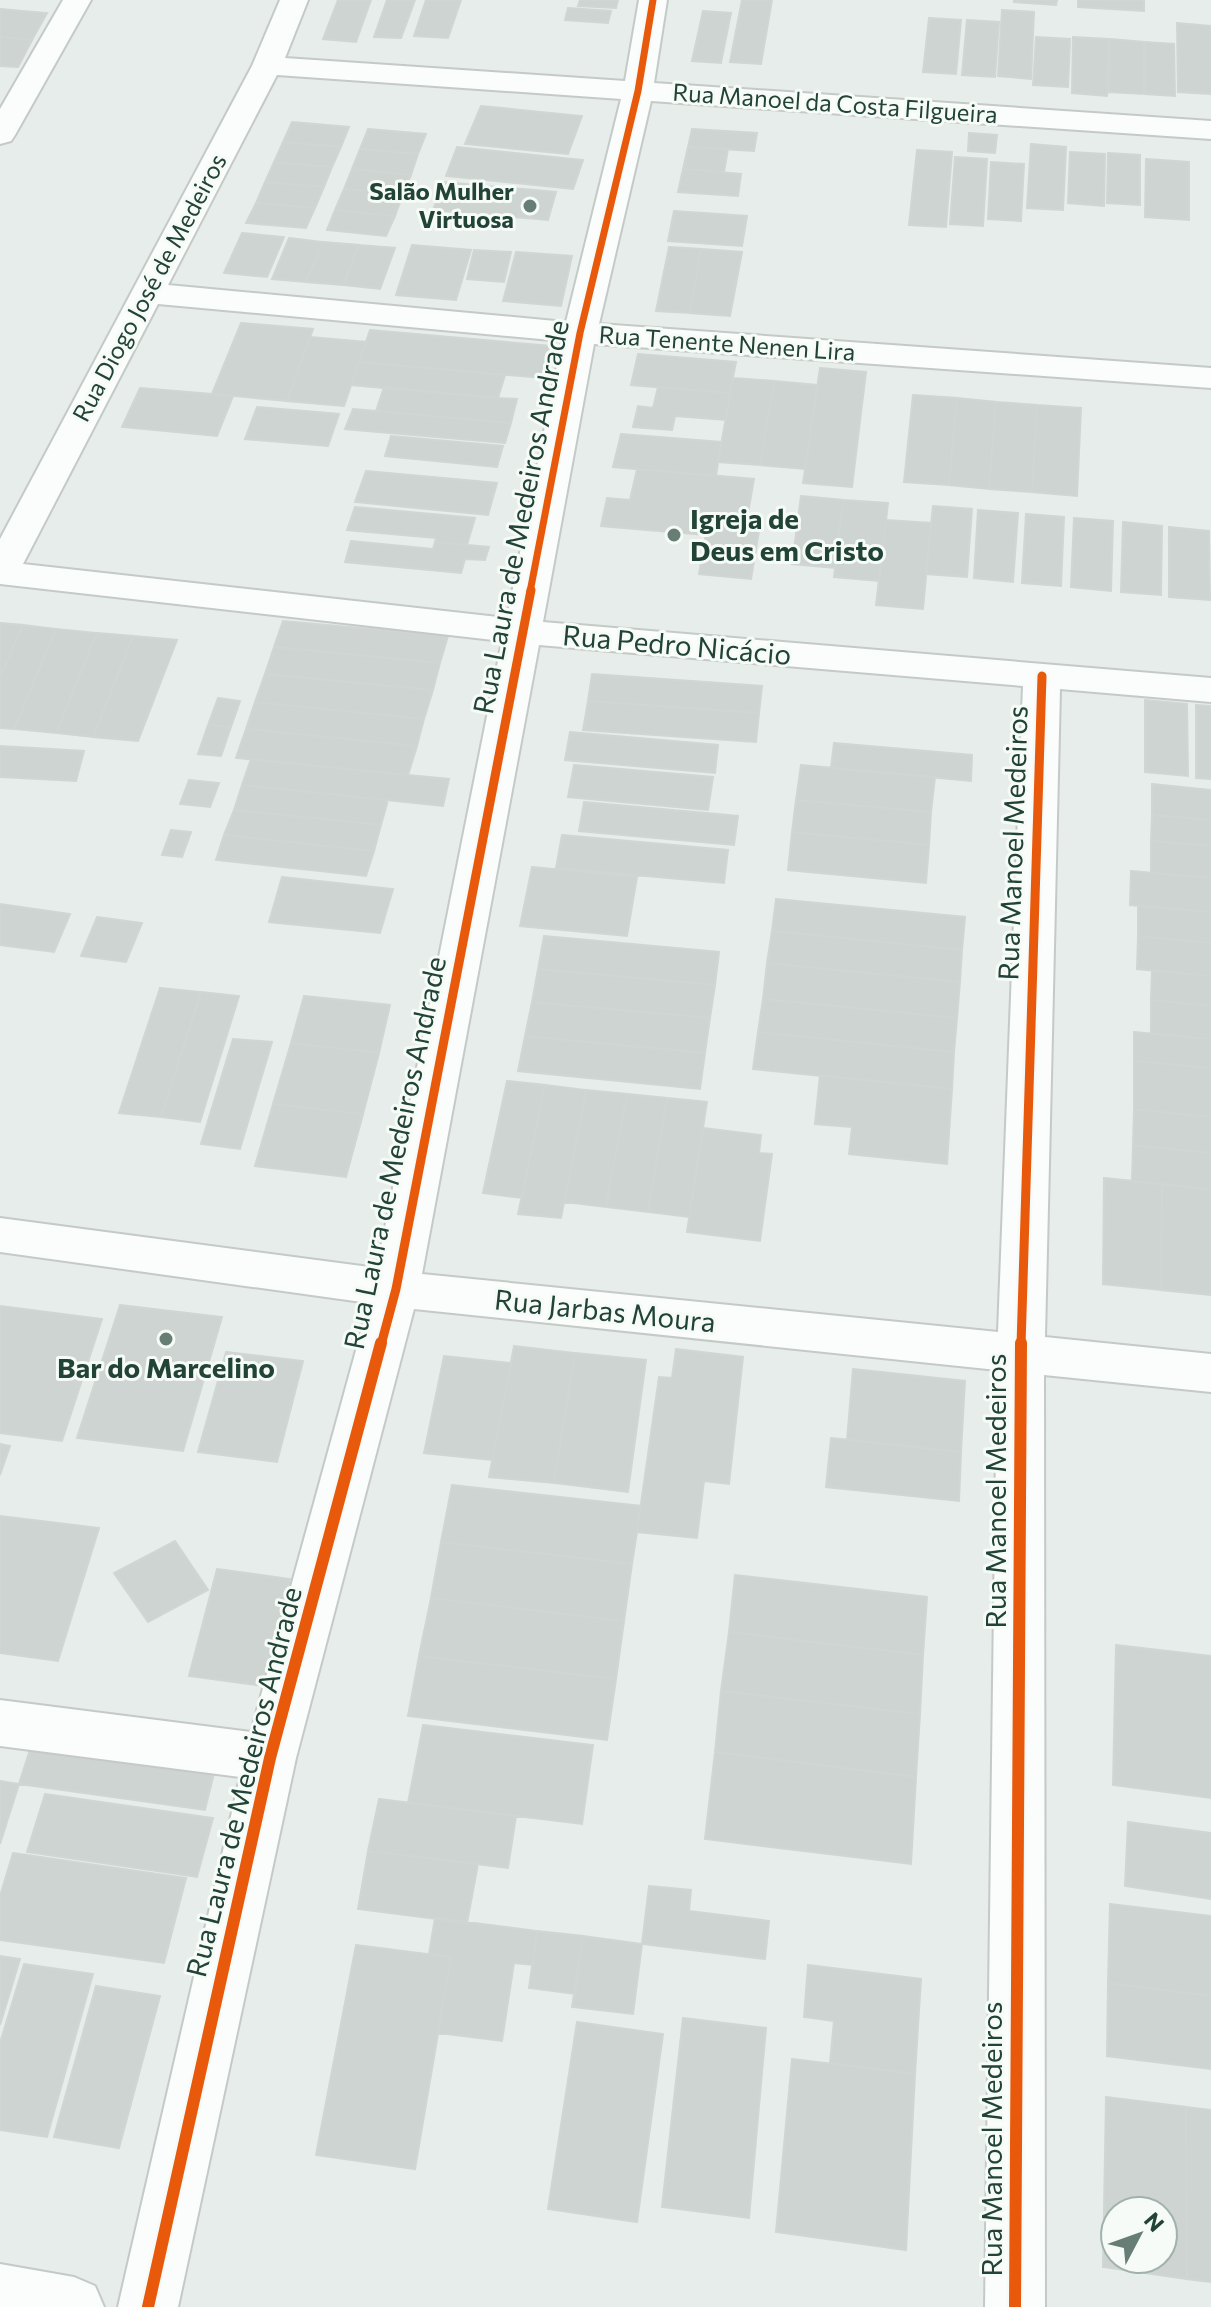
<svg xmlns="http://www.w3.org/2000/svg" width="1211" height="2307" font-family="Commissioner,sans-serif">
<rect width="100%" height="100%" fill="#e7edea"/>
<path fill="#ced4d1" stroke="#d0d6d3" stroke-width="2" fill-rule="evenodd" d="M338,0H371L356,42L323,39Z
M387,0H415L401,38L374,37Z
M426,0H461L448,38L414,36Z
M580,0H618L616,8L578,6Z
M742,0H772L761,64L730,62Z
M1014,0H1057L1056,5L1014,2Z
M1078,0H1144V11L1078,7Z
M568,8L611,11L608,23L565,20Z
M0,9L47,13L32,40L0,37Z
M1002,10L1034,12L1031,79L998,76Z
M703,11L731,13L721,63L692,61Z
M929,18L961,20L956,74L923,72Z
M967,20L999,22L995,77L962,75Z
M1177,23L1211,26V94L1178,92Z
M0,37L32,40L18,67L0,66Z
M1036,37L1070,39L1068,87L1033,85Z
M1073,37L1108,39L1107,96L1072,93Z
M1110,39L1144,42V94L1109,92Z
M1145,42L1174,44L1175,96L1145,94Z
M481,106L582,116L568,154L465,144Z
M292,122L349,127L341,147L283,142Z
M368,129L426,134L418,154L360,149Z
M692,129L757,133L754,151L688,147Z
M969,133L997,135L995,153L968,151Z
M283,142L341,147L332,167L274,162Z
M1031,144L1066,147L1063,210L1027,208Z
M457,147L583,160L573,189L446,176Z
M688,147L728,149L724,172L683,169Z
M360,149L418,154L411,175L352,169Z
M917,150L952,152L946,227L909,225Z
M1070,152L1105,154L1104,206L1068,203Z
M1108,153L1140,155V205L1107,203Z
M955,157L987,159L983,226L950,224Z
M1146,159L1189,162V220L1145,217Z
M274,162L332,167L324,187L265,182Z
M991,162L1024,164L1021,221L988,219Z
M352,169L411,175L403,194L344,189Z
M683,169L741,174L738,196L678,192Z
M265,182L324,187L315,208L256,203Z
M443,182L556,192L548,220L433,210Z
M344,189L403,194L395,216L335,210Z
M256,203L315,208L306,228L246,223Z
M335,210L395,216L386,236L327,230Z
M674,211L747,216L742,246L668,241Z
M242,233L284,237L267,277L224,273Z
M289,238L323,242L306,282L272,279Z
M323,242L359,245L343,285L306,282Z
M359,245L395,248L380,289L343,285Z
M412,245L471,250L456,300L396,295Z
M669,247L701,249L690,313L656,311Z
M701,249L742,252L730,316L690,313Z
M474,250L511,252L504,282L467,279Z
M516,252L572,256L561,306L503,301Z
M241,323L313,329L287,401L212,394Z
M370,330L551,346L544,378L359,362Z
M310,337L366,342L344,406L287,401Z
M638,354L736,362L730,393L631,385Z
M359,362L505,375L498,398L351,385Z
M820,368L866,372L852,487L803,483Z
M733,378L774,381L760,465L718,462Z
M774,381L817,385L805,469L760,465Z
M384,387L498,398L517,399L511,423L376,411Z
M658,387L730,393L726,420L675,416L672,430L633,427L638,406L653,408Z
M140,388L212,394L233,396L217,436L122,427Z
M913,395L957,398L949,485L904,482Z
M957,398L996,402L989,489L949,485Z
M996,402L1037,405L1032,492L989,489Z
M1037,405L1081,408L1077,496L1032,492Z
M257,407L339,414L328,446L245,439Z
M353,409L376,411L511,423L505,443L345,429Z
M621,434L721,442L716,476L613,467Z
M391,436L503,446L497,467L385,456Z
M637,469L754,479L747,519L709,515L705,535L601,526L607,498L630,500Z
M366,471L497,483L488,515L355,502Z
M801,496L843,500L835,568L792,564Z
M843,500L888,503L879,581L834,577Z
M933,506L972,509L967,577L926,574Z
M355,507L475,518L467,545L435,542L436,538L347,530Z
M978,510L1018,513L1013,582L974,578Z
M1026,514L1064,517L1061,586L1022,583Z
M709,515L761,519L751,579L699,574Z
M1074,518L1113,521L1111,591L1071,587Z
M886,520L931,523L923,609L876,605Z
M1123,522L1162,526L1161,595L1121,592Z
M1169,527L1209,531L1210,600L1169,597Z
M351,541L433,549L435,542L489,547L485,560L465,559L461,573L345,562Z
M283,621L448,636L440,663L274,647Z
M0,623L23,625L0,677Z
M23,625L56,629L14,729L0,728V677Z
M56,629L97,633L56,733L14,729Z
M97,633L133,636L93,737L56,733Z
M133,636L177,640L138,741L93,737Z
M274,647L440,663L433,690L265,674Z
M265,674L433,690L424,719L255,702Z
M592,674L762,686L759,713L588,701Z
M218,698L240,701L231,727L208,725Z
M1145,700L1187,704L1188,776L1145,772Z
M588,701L759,713L756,742L583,730Z
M255,702L424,719L417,746L246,729Z
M1196,705L1211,706V779L1196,778Z
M208,725L231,727L221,756L198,754Z
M246,729L417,746L408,775L236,758Z
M570,732L718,745L715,773L565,760Z
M834,743L972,755L971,781L831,768Z
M0,746L84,751L76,781L0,777Z
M251,759L408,775L449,779L443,806L242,785Z
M574,765L713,777L708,810L568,797Z
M801,765L935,777L931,812L796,800Z
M189,780L219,783L210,807L180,804Z
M1152,784L1211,790V820L1152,815Z
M242,785L388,800L381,825L234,810Z
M796,800L931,812L929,845L792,832Z
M584,802L738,816L734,845L579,831Z
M234,810L381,825L374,851L224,835Z
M1152,815L1211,820V846L1151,841Z
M171,830L191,832L182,857L162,855Z
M792,832L929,845L926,883L788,870Z
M224,835L374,851L366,876L216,860Z
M562,835L728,850L724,883L556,868Z
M1151,841L1211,846V878L1151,873Z
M532,867L637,877L627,936L520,926Z
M1131,871L1211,878V912L1130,905Z
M282,877L393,889L380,933L269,922Z
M776,899L965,917L962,950L772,931Z
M0,904L70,914L54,952L0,945Z
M1138,906L1211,912V943L1138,936Z
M97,917L142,923L126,962L81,956Z
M772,931L962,950L960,982L767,963Z
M544,936L719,952L715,985L538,969Z
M1138,936L1211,943V976L1137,969Z
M767,963L960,982L957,1018L763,999Z
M538,969L715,985L710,1018L532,1002Z
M1152,970L1211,976V1006L1151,1000Z
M160,988L201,992L161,1117L119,1113Z
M201,992L239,996L200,1122L161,1117Z
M304,996L390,1005L379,1053L291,1043Z
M763,999L957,1018L954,1052L758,1032Z
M1151,1000L1211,1006V1039L1151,1033Z
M532,1002L710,1018L705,1053L525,1036Z
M758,1032L954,1052L952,1089L753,1069Z
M1134,1032L1211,1039V1068L1134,1061Z
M525,1036L705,1053L700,1089L518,1071Z
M233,1039L272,1042L240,1149L201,1144Z
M291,1043L379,1053L363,1114L273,1104Z
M1134,1061L1211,1068V1117L1134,1109Z
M820,1075L952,1089L947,1164L849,1154L852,1127L815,1124Z
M507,1081L545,1085L522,1198L483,1193Z
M545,1085L586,1090L561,1218L518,1214Z
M586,1090L627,1094L606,1207L564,1202Z
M627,1094L667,1098L648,1212L606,1207Z
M667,1098L707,1102L689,1217L648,1212Z
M273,1104L363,1114L346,1177L255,1166Z
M1134,1109L1211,1117V1153L1133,1145Z
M703,1128L761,1135L759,1153L772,1154L760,1241L687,1232Z
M1133,1145L1211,1153V1190L1132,1181Z
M1104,1178L1162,1184L1161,1290L1103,1284Z
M1162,1184L1211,1190V1295L1161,1290Z
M120,1305L222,1317L183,1451L77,1438Z
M0,1306L102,1319L62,1441L0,1433Z
M514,1346L575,1353L554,1483L489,1477Z
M676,1349L743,1357L729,1484L704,1481L697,1538L637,1532L659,1377L672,1378Z
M226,1352L303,1361L277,1462L198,1452Z
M575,1353L646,1360L628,1492L554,1483Z
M444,1356L511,1363L492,1460L424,1453Z
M853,1369L965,1381L961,1452L847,1440Z
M831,1438L961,1452L959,1501L826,1487Z
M0,1444L10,1446L0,1475Z
M452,1485L641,1506L632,1564L441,1542Z
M0,1516L99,1528L58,1661L0,1653Z
M175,1541L208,1590L148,1622L114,1573Z
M441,1542L632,1564L624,1621L431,1598Z
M217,1569L290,1579L263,1686L189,1676Z
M735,1575L927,1597L923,1655L729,1632Z
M431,1598L624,1621L616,1679L419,1656Z
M729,1632L923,1655L920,1714L721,1691Z
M1116,1645L1211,1656V1798L1113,1785Z
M419,1656L616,1679L607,1740L408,1716Z
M721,1691L920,1714L916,1777L715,1752Z
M423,1725L593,1745L582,1824L408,1803Z
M33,1740L216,1765L205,1810L19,1784Z
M715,1752L916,1777L911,1864L705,1839Z
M0,1781L19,1784L0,1844Z
M45,1794L213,1818L197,1877L27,1852Z
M379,1799L516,1816L508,1868L368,1851Z
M1128,1822L1211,1833V1899L1125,1886Z
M368,1851L478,1864L467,1923L358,1909Z
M13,1853L186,1878L164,1963L0,1940V1896Z
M649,1886L691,1890L689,1911L769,1921L765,1959L642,1944Z
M1110,1904L1211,1916V1996L1108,1983Z
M435,1918L537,1931L533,1965L514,1963L502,2041L438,2033L451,1957L429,1954Z
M537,1931L583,1936L575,1994L529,1988Z
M583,1936L642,1944L633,2014L572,2007Z
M356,1945L451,1957L415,2169L316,2155Z
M0,1956L20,1959L0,2025Z
M24,1964L93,1974L47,2137L0,2130V2043Z
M808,1965L921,1979L915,2074L830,2063L834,2021L804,2017Z
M1108,1983L1211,1996V2069L1107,2056Z
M96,1986L160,1996L119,2148L54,2137Z
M683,2018L766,2028L749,2218L662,2207Z
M577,2022L663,2034L637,2222L548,2209Z
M792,2059L915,2074L906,2250L776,2232Z
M1106,2097L1186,2107L1187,2279L1103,2267ZM1115,2211H1163V2259H1115Z
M1186,2107L1211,2110V2282L1187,2279Z"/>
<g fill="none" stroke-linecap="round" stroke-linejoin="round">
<g stroke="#c4cac7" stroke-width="4">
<path id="minor" d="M63,0H91L15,135L11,141L0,144V109Z
M280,0H308L285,58L625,81L639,0H667L654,83L1211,121V139L651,101L599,324L1211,368V388L594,344L543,622L1211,678V702L1060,689L1045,1337L1211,1354V1392L1044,1375L1045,2307H985L997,1370L414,1309L296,1758L178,2307H118L240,1777L0,1746V1700L251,1732L369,1303L0,1252V1218L377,1268L502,641L0,584V539L252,66ZM277,75L621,99L566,322L168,285ZM158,304L562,341L507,618L23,564ZM539,645L1023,686L998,1332L422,1274Z
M0,2264L74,2277L95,2286L104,2307H0Z"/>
</g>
<use href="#minor" fill="#fbfcfc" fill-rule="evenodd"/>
<g stroke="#f6fbf8" stroke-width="11">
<path id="cycleway-far2" d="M530,592L580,333L638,91L653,0"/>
</g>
<g stroke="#f6fbf8" stroke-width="14">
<path id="cycleway-far1" d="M381,1345L396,1289L531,590
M1021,1345L1042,676"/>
</g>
<g stroke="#f6fbf8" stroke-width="17">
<path id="cycleway" d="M148,2307L270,1758L381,1343
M1015,2307L1021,1343"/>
</g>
<use href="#cycleway-far2" stroke="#e8590c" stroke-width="7"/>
<use href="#cycleway-far1" stroke="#e8590c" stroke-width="9"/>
<use href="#cycleway" stroke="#e8590c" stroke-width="12"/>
</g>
<g fill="#677e76" stroke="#f6fbf8" stroke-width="3">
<circle cx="530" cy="206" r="8"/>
<circle cx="674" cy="535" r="8"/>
<circle cx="166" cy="1339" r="8"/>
</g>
<g text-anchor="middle" stroke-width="6" stroke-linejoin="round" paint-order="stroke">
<g font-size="24" fill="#224337" stroke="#f6fbf8">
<text transform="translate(835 104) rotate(4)" y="8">Rua Manoel da Costa Filgueira</text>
<text transform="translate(150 288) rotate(-62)" y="8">Rua Diogo José de Medeiros</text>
<text transform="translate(727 344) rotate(4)" y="8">Rua Tenente Nenen Lira</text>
</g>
<g font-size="24" font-weight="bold" fill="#224337" stroke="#f6fbf8" text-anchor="end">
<text x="514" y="200">Salão Mulher<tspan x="514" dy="28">Virtuosa</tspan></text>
</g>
<g font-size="28" fill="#224337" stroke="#f6fbf8">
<text transform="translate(521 517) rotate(-79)" y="10">Rua Laura de Medeiros Andrade</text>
<text transform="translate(677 645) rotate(5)" y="10">Rua Pedro Nicácio</text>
<text transform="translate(1013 843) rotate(-88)" y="10">Rua Manoel Medeiros</text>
<text transform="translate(395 1153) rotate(-78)" y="10">Rua Laura de Medeiros Andrade</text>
<text transform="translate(605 1311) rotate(6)" y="10">Rua Jarbas Moura</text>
<text transform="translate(996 1491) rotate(-90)" y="10">Rua Manoel Medeiros</text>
<text transform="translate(244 1782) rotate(-76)" y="10">Rua Laura de Medeiros Andrade</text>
<text transform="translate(992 2139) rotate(-90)" y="10">Rua Manoel Medeiros</text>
</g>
<g font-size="28" font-weight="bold" fill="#224337" stroke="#f6fbf8" text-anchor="start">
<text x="690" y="529">Igreja de<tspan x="690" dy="32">Deus em Cristo</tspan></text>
<text x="166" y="1378" text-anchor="middle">Bar do Marcelino</text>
</g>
</g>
<g transform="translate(1139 2235) rotate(49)"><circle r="38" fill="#f6fbf8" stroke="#a1b1ab" stroke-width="2"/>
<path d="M0-6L14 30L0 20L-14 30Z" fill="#677e76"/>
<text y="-12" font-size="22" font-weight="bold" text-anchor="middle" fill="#224337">N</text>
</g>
</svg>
